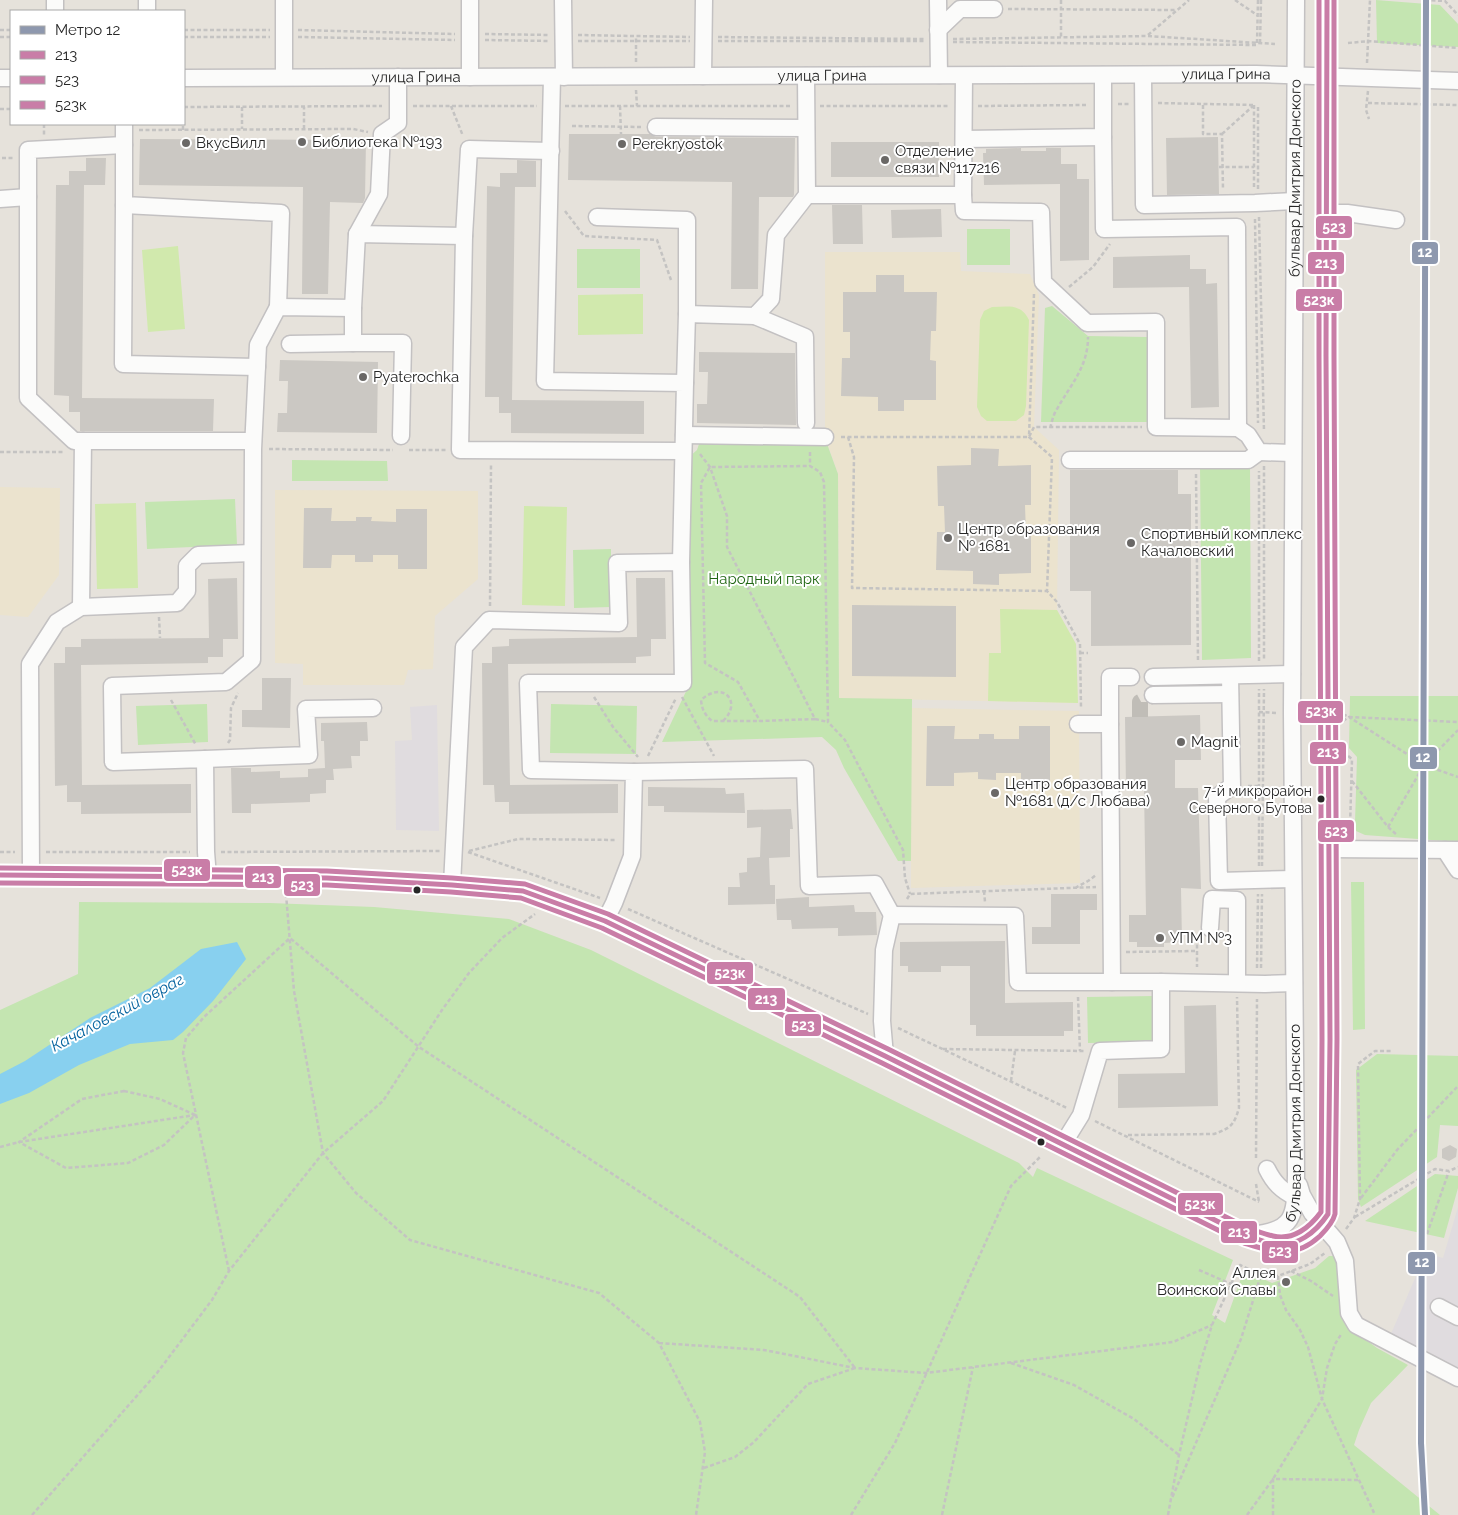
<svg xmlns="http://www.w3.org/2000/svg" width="1458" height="1515" font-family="Raleway,sans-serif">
<rect width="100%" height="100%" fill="#e6e2db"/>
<path fill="#e0dcdf" d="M437,705L439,831L396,830L395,741L412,740L410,707Z
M1458,1207V1370L1390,1336L1426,1253L1443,1258Z"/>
<path fill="#ebe3ce" d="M825,252H960L961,271L1030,274L1039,295L1034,427L1059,450L1057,610L1076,644L1078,703L839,698L838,474L825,437Z
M0,487L60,488L59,575L28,617L0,615Z
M275,490L478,491V579L435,616L433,669L408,670L404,685H303V664L275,663Z
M911,708L1079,711L1080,883L911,888Z"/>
<path fill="#c4e5b1" d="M1376,0L1440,5L1458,24V47L1377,43Z
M967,229H1010V265H967Z
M577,249H640V288H577Z
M1052,306L1088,336L1147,337L1149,422H1041L1045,308Z
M700,441H826L838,474L839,698L912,699L911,861H898L844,768L836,750L822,737L662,742L690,683L688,458L697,450Z
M292,460L387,461L388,481H292Z
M1200,466H1250L1251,658L1202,660Z
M235,499L237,545L147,549L145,502Z
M611,549V607L574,608L573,550Z
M1350,696H1458V842L1365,835L1356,831L1355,823L1357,757L1349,748Z
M207,704L208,742L138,745L136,706Z
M551,704L637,706L636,754L550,753Z
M1351,882H1364L1365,1029L1353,1030Z
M79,902L270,903L374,907L509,919L591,950L1019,1163L1033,1177L1037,1168L1233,1260L1212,1315L1225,1323L1244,1270L1272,1283L1315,1268L1329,1256H1336L1351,1329L1377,1348L1408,1365L1371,1403L1359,1430L1354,1445L1440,1515H0V1010L78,974Z
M1154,996V1042L1088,1043L1087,997Z
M1377,1054L1458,1056V1126L1440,1125L1437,1157L1361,1207L1358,1199L1356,1070Z
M1435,1174L1458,1176V1188L1444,1238L1365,1221Z"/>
<path fill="#d1e9ad" d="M178,246L185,329L148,332L142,250Z
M643,294V334L578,335V295Z
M992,307C1008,307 1021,303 1029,320L1026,406L1024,415L1016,421H987L981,416L977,407L980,320L984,311Z
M136,503L138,588L97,589L95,504Z
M524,506L567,507L565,606L522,605Z
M1000,609L1057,610L1076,644L1078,703L988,701L989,653H1001Z"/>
<path fill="#88d0ef" d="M237,942L246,959L213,1001L183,1032L173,1040L130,1044L79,1065L29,1093L0,1104V1074L25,1061L90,1018L150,988L201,949Z"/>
<path fill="#cbc8c3" d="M569,134H650L656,137L795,138L794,195L793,197H759L758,289H731L732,182L568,180Z
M1218,137L1219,194L1167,195L1166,138Z
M140,139L366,140L365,198L363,203L330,202L328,294H302L303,187L139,185Z
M831,142H939V177H831Z
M1021,148V151H1046V148H1061V164H1077V179H1089V260L1060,261V184L984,185L983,153H986V149Z
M86,158H106L105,185H84L82,398L214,399L213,431H80V412H69V396L54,395L56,185H69V171H86Z
M517,160L536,161V187H515L512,400L644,401V434L511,433V413H499V397H485L487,186L500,187V173H517Z
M832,205H862L863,244H833Z
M941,209L942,237L892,238L891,210Z
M1190,255V269H1206V284L1217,283L1219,407L1191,408L1189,287L1113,288V257Z
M876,275H904V292H937L936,331H931L930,360L936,361V400H904V411H878V397L841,396L842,358H850V332H843V292H876Z
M699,352L795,353L796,425L697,423V404H707L708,372H699Z
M280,360L378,362L377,433L277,432L278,413H287L288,381H279Z
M971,448L999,449L998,466L1031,465V505H1025L1026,534H1031V573L999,574V585L973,584V571L936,570L937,532H945L944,506H938L937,466L971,465Z
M1070,470H1178V494H1191V645L1091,646V591H1070Z
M304,508H332L331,521H356V517H372L371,521L396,522V509H427V569H398V555H373V562H355V555H332L331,568H303Z
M237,578L238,639H223V657H208V663L81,665L82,785L191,784V813L81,814V802H67V785L55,786L54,663H65V647H81V639L209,638L208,579Z
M636,578H665L666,639H651V656L636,657V663L508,664L510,785L618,784V813L509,814V802H495L494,785H483L482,663H492V647L509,646V639L637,637Z
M852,605L956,606V677L852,676Z
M262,678H291L290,728L242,727V710H262Z
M1200,715L1201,760H1175V788H1198L1201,889L1181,888L1182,942L1164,943V947H1137V942H1129V915H1146L1144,788L1126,789L1125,717Z
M367,722L368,741H360V756H351L352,768L333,769L334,780H326V793L310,794V802L251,804V813H232L231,768H251V772L280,771V778L308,777V769L325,768L324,741H321V723Z
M927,726H955L954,739H979V734H994V739H1019V726H1050V786H1021V773H996V780L978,779V772L954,773V786H926Z
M648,787L725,788L726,794L744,793L745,813L664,812V806H648Z
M791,809L793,829H790V857L769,858L770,885H775V904L728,905V887H740L739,873L747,872V858L760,857L761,827L747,828V810Z
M1051,894H1097V910H1080V944H1032V927H1051Z
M809,897V907L854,905L855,912H876L877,935L838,936V928L792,929L791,920H777L776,899Z
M1005,941V1003L1073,1002V1031H1064V1036H976V1025H970V966H941V972H908V966H900V942Z
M1216,1005L1218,1106L1118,1108V1074L1185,1073L1184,1006Z
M1450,1145L1457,1149L1456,1157L1449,1161L1442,1158V1149Z"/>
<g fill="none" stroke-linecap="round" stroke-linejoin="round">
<path stroke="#c0bdb7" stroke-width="16" stroke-dasharray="16 8" stroke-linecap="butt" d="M1140,717V702L1153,695"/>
<g stroke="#c3c1c2" stroke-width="19">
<g id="minor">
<path d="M55,0V11"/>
<path d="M147,0V11"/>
<path d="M284,0V77"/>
<path d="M563,0L564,77"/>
<path d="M938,0L939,75"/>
<path d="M938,30L960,9H994"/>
<path d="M1143,75L1144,205L1255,203L1294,201"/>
<path d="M703,76L704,0"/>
<path d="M470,77V0"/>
<path d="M552,77L545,381L685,383L681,562"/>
<path d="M0,78H11"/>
<path id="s1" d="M184,78L1256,74L1458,81"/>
<path d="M124,124V205L281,213L278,307"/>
<path d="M656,127L806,128"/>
<path d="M1103,137L1104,229L1237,227L1238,428"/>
<path d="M964,139L1103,137V75"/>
<path d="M124,145L28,150V398L74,441H253"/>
<path d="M551,151L469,149L464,236L460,450L683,451"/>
<path d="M807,195H963L964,76"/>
<path d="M963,195L964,211L1041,212L1043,282L1087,323L1156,322V427L1238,428L1248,435L1259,452L1292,453"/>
<path d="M0,199L28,197"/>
<path d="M124,205L123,364L257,367"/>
<path d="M1325,213H1347L1396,220"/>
<path d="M597,217L687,220V314"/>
<path d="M357,234L379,194L382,134L398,123V77"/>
<path d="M353,308V343H403L401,436"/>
<path d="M755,316L805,337L806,423"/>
<path d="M290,344L353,343"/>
<path d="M685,383L687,314L755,316L771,299L776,235L807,195L806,76"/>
<path d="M684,435L825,437"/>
<path d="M1070,460H1248L1259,452"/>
<path d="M81,607L83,441"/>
<path d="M1230,676L1232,786L1217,797L1219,881L1293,879"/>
<path d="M1153,677L1292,674"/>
<path d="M1153,695L1230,694"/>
<path d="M1078,724H1110L1112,982"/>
<path d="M1110,724V677H1131"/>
<path d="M205,759L309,755L306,709L373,708"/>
<path d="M634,772L805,769L809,886L875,884L892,915"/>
<path d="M1329,849L1458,850"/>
<path d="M1445,850L1458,870"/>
<path d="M0,875L327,878L452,885L523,891L605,921L885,1056L1247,1236C1256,1238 1265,1242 1273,1244C1296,1249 1317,1232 1328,1214L1330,1039L1326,356L1327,0"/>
<path d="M31,875L30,664L57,622L81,607L177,603L187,591V566L198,555L252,553"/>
<path d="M208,877L206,852L205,759L113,762L112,686L226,682L252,660L253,449L258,345L278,307L353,308L357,234L464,236"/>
<path d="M452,885L464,647L489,620L619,623L617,563L681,562L683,683H528L531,770L634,772L632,856L614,903L605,921"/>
<path d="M1210,928L1212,899L1237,900V983"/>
<path d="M885,1056L882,1021L884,950L892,915L1015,916L1018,982H1161"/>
<path d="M1063,1144L1081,1115L1100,1051L1161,1049V982L1265,984L1294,983"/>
<path d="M1267,1169C1274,1183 1281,1190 1295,1197"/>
<path d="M1299,1185L1302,1195L1312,1213L1337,1242L1345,1261L1349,1313L1356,1325L1458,1378"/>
<path id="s2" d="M1250,1235C1296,1231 1295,1215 1296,1175L1292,713L1296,0"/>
<path d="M1439,1307L1458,1317"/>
</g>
</g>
<path stroke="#c4c3c2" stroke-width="2.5" stroke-dasharray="4 2.5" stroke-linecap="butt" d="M1061,0V38
M1235,0L1257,15
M1425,0L1445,1L1458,15
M1008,9L1177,10
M0,30H11
M184,30H270
M298,30L455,34
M485,34L550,35
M578,35L690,37
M1148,35L1189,0
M0,37H11
M184,37H270
M298,37L455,40
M718,37L925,39
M953,39L1148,36L1275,44
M485,40L550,41
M578,41H690
M718,41H925
M953,42L1257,45
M1257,43L1258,0
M1260,43L1261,0
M1348,43L1369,41L1458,48
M636,62V36
M1367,63L1370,0
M636,90L637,106
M1368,91L1366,110L1369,119
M1158,103L1254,105
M1368,103L1458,105
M1118,104H1130
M1203,105V134H1222L1223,190
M1254,105V188
M413,106H537
M451,106L463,136
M565,106H792
M620,106L621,134
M820,106H950
M978,106L1087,105
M184,107L382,106
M242,107V129
M0,109H11
M44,124V135
M572,126L642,127
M304,129V107
M139,130L353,129L368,132
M183,130V124
M1222,134L1253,106
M2,158H13
M1219,167H1254
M1258,189V105
M565,211L584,236L657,240L671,280
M1259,217L1264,431
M1255,219L1258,423
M1069,287L1093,267L1110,244
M1034,294L1029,437L1052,457L1047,591L1057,602L1080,644L1081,708
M1050,428C1052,422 1053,415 1057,409C1071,384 1088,367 1088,337
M841,437H1029L1034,427H1142
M848,437L854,457L852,588L1047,591
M269,449L393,450
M409,450H446
M0,452H63
M810,452V466
M700,454L710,467L727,516V547L815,719L828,722
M1264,466V661
M1196,474L1198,661
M490,606L491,464
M159,617L160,638
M1080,653H1088
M1259,661V471
M594,697L613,727L638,757
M682,697L714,756
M171,700L196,745
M1259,712L1278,713
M1343,714L1349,717L1458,722
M815,719L760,721L738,682L705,663L701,483L710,467L810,466L820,472L824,482L828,722L845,740L903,850L905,878L910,894
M723,721C743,702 723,680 701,700C702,710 705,715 712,721H760
M1343,721L1349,717L1424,765L1458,777
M228,743L230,740L231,708L238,693
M1343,752L1352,759L1350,827L1354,834
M648,756L676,698
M1352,781L1388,827L1397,835
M1248,786H1259
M1388,827L1424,765L1458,730
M469,851L518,839L617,840
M0,852H15
M46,852H190
M221,852L440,851
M468,852L600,898
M1259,866V689
M1262,866L1264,689
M1075,888L1088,881L1096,875
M984,891L985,902
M286,894L294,991L323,1153L356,1193L410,1240L599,1293L659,1343L700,1422L705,1452L696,1515
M907,899L910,894L1096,887
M628,909L868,1014
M1197,938V967
M1126,952L1197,951
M1257,968L1258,894
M1261,968L1262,894
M1078,997L1080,1051
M898,1028L1067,1108
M943,1049L1085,1051
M1011,1081L1015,1051
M124,1091L160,1099L195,1115L164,1145L128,1163L66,1168L19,1142L82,1099Z
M1095,1121L1259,1202
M1128,1135L1214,1134C1231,1128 1234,1125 1239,1108L1237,997
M0,1147L19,1142L195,1115
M1256,1158L1257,999
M1256,1184L1259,1202
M1361,1198L1397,1150L1458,1086
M1355,1217L1435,1169L1449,1171L1458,1167
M1346,1229L1354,1218L1360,1199L1358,1064L1375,1051H1392
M1427,1234L1449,1171
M1199,1270L1231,1284
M229,1271L183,1053L186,1038L204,1017L290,938L419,1047L800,1297L855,1368
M1291,1271L1311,1281L1333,1296
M1261,1275L1278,1276L1310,1264L1325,1253
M1278,1276L1280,1295L1286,1310L1300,1330L1308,1347L1322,1399L1375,1515
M659,1343L764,1350L855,1368L926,1373L1173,1342L1212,1325
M1011,1363L1074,1385L1134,1419L1179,1455
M704,1468L735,1457L754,1442L808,1384L855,1368
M32,1515L157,1373L212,1300L229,1271L323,1153L383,1101L442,1010L469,973L502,938L535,914
M851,1515L895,1443L1011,1186L1041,1156
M942,1515L973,1367
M1168,1515L1179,1455L1200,1364L1212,1325L1240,1265L1261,1275L1241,1339L1172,1498
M1247,1515L1273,1479L1322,1399L1327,1368L1335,1344L1342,1333
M1273,1515V1479L1359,1480"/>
<use href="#minor" stroke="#fbfbfa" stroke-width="16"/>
<g stroke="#fff" stroke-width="9">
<path id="bus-1" d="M0,875L327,878L452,885L523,891L605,921L885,1056L1247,1236C1256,1238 1264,1242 1273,1244C1297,1248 1316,1232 1328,1214L1330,1039L1326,356L1327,0"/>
</g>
<g stroke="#fff" stroke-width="9">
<path id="bus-2" d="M0,883L327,885L451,892L521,898L602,928L882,1063L1244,1243C1273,1252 1294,1260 1320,1236C1326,1230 1333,1222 1335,1214L1337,1039L1334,356V0"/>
</g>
<g stroke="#fff" stroke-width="9">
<path id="bus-3" d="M0,868L327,871L452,878L525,884L608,914L888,1049L1250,1229C1257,1231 1265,1234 1273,1236C1293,1241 1310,1227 1321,1212L1322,1039L1319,356V0"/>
</g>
<use href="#bus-1" stroke="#c97da7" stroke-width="5"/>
<use href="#bus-2" stroke="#c97da7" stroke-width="5"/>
<use href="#bus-3" stroke="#c97da7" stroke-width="5"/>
<g stroke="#fff" stroke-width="10">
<path id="metro-1" d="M1425,1515L1421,1443L1426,0"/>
</g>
<use href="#metro-1" stroke="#8e98ae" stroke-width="6"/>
</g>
<g fill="#6a6866" stroke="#fff" stroke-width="2">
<circle cx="302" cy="142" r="5"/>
<circle cx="186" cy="143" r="5"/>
<circle cx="622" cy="144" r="5"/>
<circle cx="885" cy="160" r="5"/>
<circle cx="363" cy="377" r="5"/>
<circle cx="948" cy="538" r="5"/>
<circle cx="1131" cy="543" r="5"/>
<circle cx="1181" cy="742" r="5"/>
<circle cx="995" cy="793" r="5"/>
<circle cx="1160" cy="938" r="5"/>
<circle cx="1286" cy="1282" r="5"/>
</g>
<g fill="#272727" stroke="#fff" stroke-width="2">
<circle cx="1321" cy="799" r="4.5"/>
<circle cx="417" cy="890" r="4.5"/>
<circle cx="1041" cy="1142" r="4.5"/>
</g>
<g text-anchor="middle" stroke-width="4" stroke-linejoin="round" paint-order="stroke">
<g font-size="14" fill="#272727" stroke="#fff" text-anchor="end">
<text x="1312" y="796">7-й микрорайон<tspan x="1312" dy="17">Северного Бутова</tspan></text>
</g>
<g font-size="15" fill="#272727" stroke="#fff">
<text dy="5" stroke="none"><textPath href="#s1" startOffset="1042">улица Грина</textPath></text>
<text dy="5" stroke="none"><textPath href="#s1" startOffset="638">улица Грина</textPath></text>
<text dy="5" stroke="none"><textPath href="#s1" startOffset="232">улица Грина</textPath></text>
<text dy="5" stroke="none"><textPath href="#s2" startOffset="1086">бульвар Дмитрия Донского</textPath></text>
<text dy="5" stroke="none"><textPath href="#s2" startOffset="141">бульвар Дмитрия Донского</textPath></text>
</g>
<g font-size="15" fill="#272727" stroke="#fff" text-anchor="start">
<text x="312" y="147">Библиотека №193</text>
<text x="196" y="148">ВкусВилл</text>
<text x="632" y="149">Perekryostok</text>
<text x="895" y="156">Отделение<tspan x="895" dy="17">связи №117216</tspan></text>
<text x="373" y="382">Pyaterochka</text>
<text x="958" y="534">Центр образования<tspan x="958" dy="17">№ 1681</tspan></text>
<text x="1141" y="539">Спортивный комплекс<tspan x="1141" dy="17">Качаловский</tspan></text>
<text x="1191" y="747">Magnit</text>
<text x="1005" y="789">Центр образования<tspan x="1005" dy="17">№1681 (д/с Любава)</tspan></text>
<text x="1170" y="943">УПМ №3</text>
<text x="1276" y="1278" text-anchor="end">Аллея<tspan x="1276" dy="17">Воинской Славы</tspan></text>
</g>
<g font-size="15" fill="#216714" stroke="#fff">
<text x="764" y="584">Народный парк</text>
</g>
<g font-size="16" font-style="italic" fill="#04629e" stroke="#fff">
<text transform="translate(117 1012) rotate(-28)" y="6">Качаловский овраг</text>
</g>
</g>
<g stroke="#fff" stroke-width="2">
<rect x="1315" y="215" width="38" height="24" rx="5" fill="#c97da7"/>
<rect x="1411" y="241" width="28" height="24" rx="5" fill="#8e98ae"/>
<rect x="1307" y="251" width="38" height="24" rx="5" fill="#c97da7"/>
<rect x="1295" y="288" width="48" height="24" rx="5" fill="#c97da7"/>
<rect x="1297" y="700" width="47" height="24" rx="5" fill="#c97da7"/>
<rect x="1309" y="741" width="38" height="24" rx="5" fill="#c97da7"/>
<rect x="1409" y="746" width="29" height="24" rx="5" fill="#8e98ae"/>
<rect x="1317" y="819" width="38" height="24" rx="5" fill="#c97da7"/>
<rect x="163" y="858" width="48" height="24" rx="5" fill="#c97da7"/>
<rect x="244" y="865" width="38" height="24" rx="5" fill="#c97da7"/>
<rect x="283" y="873" width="38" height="24" rx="5" fill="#c97da7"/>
<rect x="706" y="961" width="48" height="24" rx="5" fill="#c97da7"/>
<rect x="747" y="987" width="39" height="24" rx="5" fill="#c97da7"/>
<rect x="784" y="1013" width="38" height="24" rx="5" fill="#c97da7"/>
<rect x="1177" y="1192" width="47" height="24" rx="5" fill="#c97da7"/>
<rect x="1220" y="1220" width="38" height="24" rx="5" fill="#c97da7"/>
<rect x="1261" y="1240" width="38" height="24" rx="5" fill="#c97da7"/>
<rect x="1407" y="1251" width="29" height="24" rx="5" fill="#8e98ae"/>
</g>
<g font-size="14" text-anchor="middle" font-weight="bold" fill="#fff">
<text x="1334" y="232">523</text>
<text x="1425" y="257">12</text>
<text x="1326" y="268">213</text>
<text x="1319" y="305">523к</text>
<text x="1321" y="716">523к</text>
<text x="1328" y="757">213</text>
<text x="1423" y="762">12</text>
<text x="1336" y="836">523</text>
<text x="187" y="875">523к</text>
<text x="263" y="882">213</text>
<text x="302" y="890">523</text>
<text x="730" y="978">523к</text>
<text x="766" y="1004">213</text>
<text x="803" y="1030">523</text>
<text x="1200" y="1209">523к</text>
<text x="1239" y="1237">213</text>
<text x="1280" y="1256">523</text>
<text x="1422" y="1267">12</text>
</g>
<rect x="10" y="10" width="175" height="115" fill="#ffffff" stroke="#a9a9a9"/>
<rect x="20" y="26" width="25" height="8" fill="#8e98ae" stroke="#a9a9a9"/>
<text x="55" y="35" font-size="15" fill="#272727">Метро 12</text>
<rect x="20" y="51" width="25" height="8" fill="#c97da7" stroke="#a9a9a9"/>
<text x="55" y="60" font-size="15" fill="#272727">213</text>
<rect x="20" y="76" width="25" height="8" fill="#c97da7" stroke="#a9a9a9"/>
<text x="55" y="85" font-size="15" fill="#272727">523</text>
<rect x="20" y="101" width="25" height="8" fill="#c97da7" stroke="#a9a9a9"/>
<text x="55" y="110" font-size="15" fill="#272727">523к</text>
</svg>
